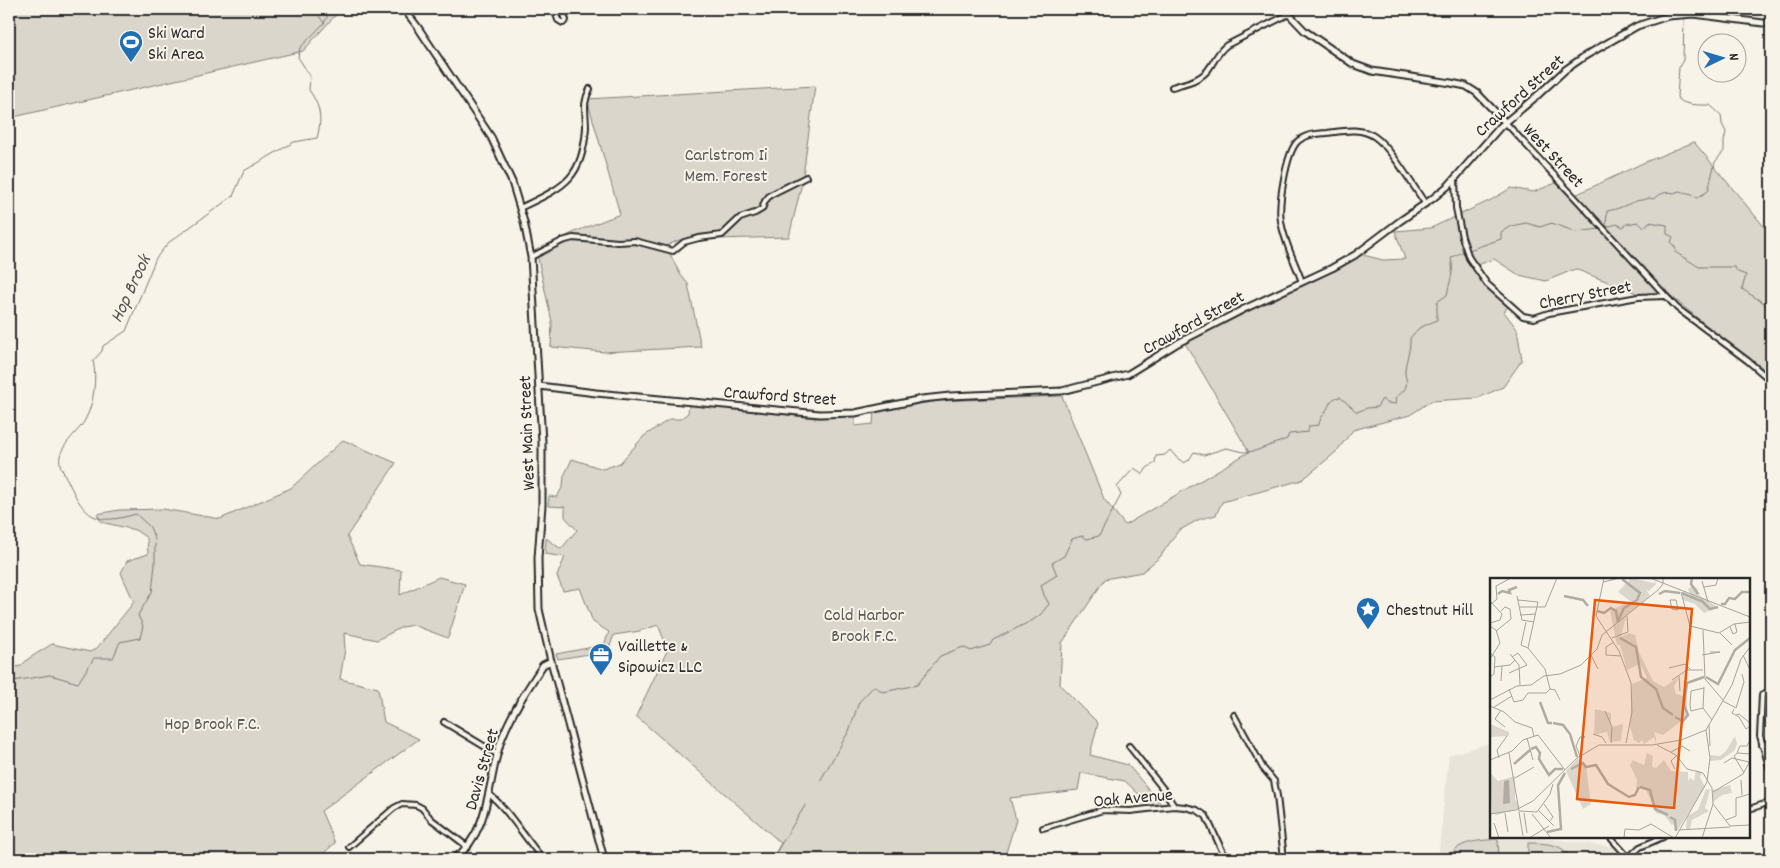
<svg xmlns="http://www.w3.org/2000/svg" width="1780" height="868" font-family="Dekko,sans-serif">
<rect width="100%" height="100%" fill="#f7f3e8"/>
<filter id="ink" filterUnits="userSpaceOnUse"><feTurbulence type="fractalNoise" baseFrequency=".02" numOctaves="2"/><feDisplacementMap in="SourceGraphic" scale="10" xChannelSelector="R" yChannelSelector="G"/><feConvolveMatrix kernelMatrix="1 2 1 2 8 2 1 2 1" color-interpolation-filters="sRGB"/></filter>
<g filter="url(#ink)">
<path fill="#e8e4da" d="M1491,743V837H1536L1614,847L1619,853L1620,859H1438L1449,755Z"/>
<path fill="#dad6cc" stroke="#82807c" d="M9,9H341L303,51L9,118Z
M815,86L802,183L789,237L679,240L666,246L680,274L688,284L701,347L604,352L551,347L552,322L536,250L577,231L620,214L587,99Z
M1694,142L1771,235V374L1713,331L1665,291L1639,294L1575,269L1546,281L1519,275L1494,259L1472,267L1509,305L1504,312L1517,329L1522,360L1503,387L1478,398L1431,401L1410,415L1353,430L1336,452L1302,480L1222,502L1216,515L1200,519L1178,531L1160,557L1142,572L1105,579L1062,643L1060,685L1098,723L1090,755L1128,765L1161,804L1150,805L1125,781L1081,773L1078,790L1010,798L1016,820L1004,859H772L781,843L636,716L668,649L658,625L640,631L614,635L608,651L558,659L556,654L604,645L609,632L593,622L580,588L563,591L557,576L565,557L545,554L546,538L561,549L577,530L565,517V507L548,506L549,496L557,497L563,486L564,476L572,459L603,469L620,463L644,436L670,419H680L688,413L689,404L815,418L855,416V426L873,424L874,411L939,401L1062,396L1104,499L1125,525L1249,452L1185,343L1342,265L1359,254L1383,260L1405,259L1395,231L1431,228L1491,200L1511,188L1533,192L1556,183L1571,197L1643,163Z
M343,440L396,463L347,536L360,564L401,570L400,595L439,577L465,584L448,638L413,625L402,627L377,640L344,633L345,649L340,679L378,688L384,722L419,739L321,811L335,843L317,859H9V668L21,666L28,659L52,644L90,652L97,648L134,602L121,573L127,561L148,554L147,538L135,530L101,522L97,514L119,510L163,509L220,519L291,488Z
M1498,839L1499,859H1448C1457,840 1480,841 1498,839Z
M1528,843C1543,843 1564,843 1571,859H1528Z"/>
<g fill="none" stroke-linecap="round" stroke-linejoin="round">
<path stroke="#7a7874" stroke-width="1" d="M1687,11V9
M1684,19L1683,60L1679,67L1677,97C1682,106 1700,105 1710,105L1721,115L1722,124L1726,132L1724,141V151L1715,162L1708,191L1697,198L1692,194L1679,191L1674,193C1665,191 1660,194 1653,199L1649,198C1644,201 1639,199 1634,202C1623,206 1619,209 1607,211L1606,227L1617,224L1623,227L1627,224L1638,222L1644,228L1649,222L1667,225V234L1673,237L1671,242L1676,249L1675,252L1699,267H1734L1738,272L1746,275L1742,289L1764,303L1768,313L1771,317
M324,23L331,9
M1469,250L1501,239V232L1511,226L1526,223L1540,227L1552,223L1576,232L1600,229
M155,540L150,527L136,514C95,526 85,518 68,481C64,473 58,465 60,456C64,441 80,431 86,418C94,403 97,377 93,361L102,351L103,346L126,331L156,258L168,243L233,196L244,171L294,142L317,138C322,119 321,107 309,90L310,76L298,57L300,48L324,23L314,9
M9,683L13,681L50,675L78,683L94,658H113L120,642L140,638L143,626L138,615L152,592L155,564V544
M820,781L849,731L859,702L874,686L883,692L917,685L940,656L963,647L971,651L990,645L993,640L1033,620L1040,615L1049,604L1044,595L1041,585L1057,575L1052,563L1064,556L1072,539L1082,536L1087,539L1099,536L1121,495L1117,487L1134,468L1143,474L1147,468L1155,463L1156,456L1165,455L1170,450L1176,457L1184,463L1189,460L1194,452L1204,455L1226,448L1244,452L1255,451L1287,439L1289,434L1308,432L1309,426L1319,425C1320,418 1323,416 1326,411C1330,404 1330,398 1340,397L1357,412L1367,408L1377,407L1382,399L1387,403L1396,404L1395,398C1400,394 1405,391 1406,386C1408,380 1404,375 1405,370C1406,359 1411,349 1410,338L1419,328L1437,320V302L1447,295C1449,282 1455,272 1451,258L1464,251
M772,859L806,804"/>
<g stroke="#2b2b2b" stroke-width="8">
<path id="street" d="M554,9L558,20L563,23L566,20L562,9
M1172,87C1185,83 1199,81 1208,70C1215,61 1217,52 1227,45L1289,14
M1505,122L1677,308L1748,361L1771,381
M1455,178L1456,208L1462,237L1469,258L1487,284L1523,316L1534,318L1549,313L1638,297L1665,296
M520,208C563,187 583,180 586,127C586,111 582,104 590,89
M531,257L562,241L573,238L618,242L635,241L673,251L684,242L699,238L722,235L740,218L755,213L762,209L765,201L770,195L806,177
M1302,282C1295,262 1284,242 1281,221C1278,205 1286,152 1298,141C1306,134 1317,134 1327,133C1343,131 1361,127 1375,137C1391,148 1413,186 1425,203
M1771,692L1762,695L1760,736L1771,773
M1234,715L1263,768L1274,781L1277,796L1284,859
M444,722L497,754
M1762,745L1771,743
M1129,746L1164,790L1174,806
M489,794C509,810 525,839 543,859
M1749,809L1771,802
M1043,828L1103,810L1130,811L1174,806L1185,807L1197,810L1206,816L1226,859
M1610,837L1628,857
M349,847L394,808L402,804L416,805L422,808L431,819L468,847
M1627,859L1640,847L1663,837"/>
</g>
<g stroke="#2b2b2b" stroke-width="9">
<path id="secondary" d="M404,9L417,26L491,137L512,182L524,222L531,257L542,442V505L538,558L539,609L551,661L604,859
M1284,9L1305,31L1353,64L1372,71L1451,83L1466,86L1477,93L1505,122
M539,386L596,393L820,414L855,413L922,399L950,396L1062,391L1128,374L1178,343L1244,309L1332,268L1355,255L1400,221L1432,199L1449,185L1500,127L1539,94L1565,70L1585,56L1637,26L1668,16L1694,14L1771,24
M454,859C492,831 487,778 502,738C512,712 528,688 543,665L551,661"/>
</g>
<use href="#street" stroke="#f7f3e8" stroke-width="4"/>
<use href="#secondary" stroke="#f7f3e8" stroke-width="5"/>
</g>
</g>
<defs>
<g id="stadium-pin" transform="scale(1.25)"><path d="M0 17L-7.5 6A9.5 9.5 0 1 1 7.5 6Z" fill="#1f6fb2" stroke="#f7f3e8"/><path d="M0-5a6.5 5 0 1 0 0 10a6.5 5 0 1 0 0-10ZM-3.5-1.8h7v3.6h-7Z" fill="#fff"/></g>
<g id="sight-pin" transform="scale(1.25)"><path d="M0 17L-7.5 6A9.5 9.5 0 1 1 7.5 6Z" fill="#1f6fb2" stroke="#f7f3e8"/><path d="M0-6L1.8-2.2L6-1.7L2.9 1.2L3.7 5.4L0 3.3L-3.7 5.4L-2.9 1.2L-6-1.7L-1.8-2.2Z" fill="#fff"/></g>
<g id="office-pin" transform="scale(1.25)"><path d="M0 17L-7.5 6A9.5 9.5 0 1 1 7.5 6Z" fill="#1f6fb2" stroke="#f7f3e8"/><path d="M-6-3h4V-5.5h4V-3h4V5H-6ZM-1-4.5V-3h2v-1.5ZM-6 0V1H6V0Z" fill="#fff"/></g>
</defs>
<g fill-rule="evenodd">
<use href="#stadium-pin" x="131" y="42"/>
<use href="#sight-pin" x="1368" y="609"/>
<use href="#office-pin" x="601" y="655"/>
</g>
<g text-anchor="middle" stroke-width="4" stroke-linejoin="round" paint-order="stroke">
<g font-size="18" fill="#2b2b2b" stroke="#f7f3e8" text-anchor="start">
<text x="148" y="38">Ski Ward<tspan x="148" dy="21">Ski Area</tspan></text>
<text x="1386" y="615">Chestnut Hill</text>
<text x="618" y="651">Vaillette &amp;<tspan x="618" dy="21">Sipowicz LLC</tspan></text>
</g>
<g font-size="18" fill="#2b2b2b" stroke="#f7f3e8">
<text transform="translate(1519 95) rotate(-42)" y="6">Crawford Street</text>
<text transform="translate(1554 155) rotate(47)" y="6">West Street</text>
<text transform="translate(1585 294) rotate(-11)" y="6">Cherry Street</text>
<text transform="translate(1193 322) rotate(-29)" y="6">Crawford Street</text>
<text transform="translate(780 395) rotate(4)" y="6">Crawford Street</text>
<text transform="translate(526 433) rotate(-92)" y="6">West Main Street</text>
<text transform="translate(481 769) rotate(-74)" y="6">Davis Street</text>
<text transform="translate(1133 797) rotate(-5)" y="6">Oak Avenue</text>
</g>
<g font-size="18" fill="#575653" stroke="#f7f3e8">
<text x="726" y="160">Carlstrom Ii<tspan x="726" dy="21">Mem. Forest</tspan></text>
<text x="864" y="620">Cold Harbor<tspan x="864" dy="21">Brook F.C.</tspan></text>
<text x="212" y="729">Hop Brook F.C.</text>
</g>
<g font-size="19" font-style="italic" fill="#53524f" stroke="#f7f3e8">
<text transform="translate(129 288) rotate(-65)" y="7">Hop Brook</text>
</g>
</g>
<g transform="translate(1490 578)">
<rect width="260" height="260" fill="#f7f3e8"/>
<path d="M141,0L164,5L165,3L166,6L159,13L156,11L160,18L136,38L131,59L139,55L145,57L149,74L163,103L174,109L189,99L184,108L186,116L197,119V139L173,157L164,154L166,160V166L164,159L154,166L152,162L149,165L144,162L140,149L142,106L157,100L150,86L137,92L130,67H127L120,33L140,23L128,14ZM202,8L207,10L210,18L228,29L214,35L205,26L193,22L192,15L201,18L198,11ZM105,131L121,135V149L133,146L131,163L120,164L117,154L104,157ZM0,146L19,154V158L0,159ZM245,158L247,166L245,172L231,182L220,183V177L230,178L236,173ZM157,175L163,178L162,189L166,190L174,182L181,193L198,194V203L200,200L204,203L206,192L212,194L210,199L215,209L187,253L186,246L182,247L174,237L166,235L156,212L149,210L146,216L147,202L140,187L143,182L154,187ZM88,180L96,188L101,226L93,231L76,193ZM0,195L8,203L25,198V221L30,230L7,237L2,235ZM240,207L242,215L232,217L223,224V212ZM216,211L220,212L215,230L219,233L202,242L200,251H196L197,238L208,232Z" fill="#dad6cc"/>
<path d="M19,202L20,225L13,226L14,203Z" fill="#afaca4"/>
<path fill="none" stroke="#afaca4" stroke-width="2.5" d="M202,0L201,6L208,16M192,15L211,23M8,16L12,13L20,15L19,12L27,9M169,16L175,13L190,15M74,18L93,22L98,28M211,22L220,31L228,29M231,26H235L239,20L245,21L252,14H260M107,33L114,35L121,30L126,33L128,44M128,43L134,30L147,22L150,15L132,1M130,60L146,69L151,99L166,111L173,130L183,137M216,99L228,106L245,72L260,60M50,124L58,145H62M185,139L193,143L198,137L194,127L197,105L214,99M63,145L73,147L80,156L87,179M41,171L46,169L50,175L49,181L59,197L65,191H73M24,186L40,172M81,191L93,185L96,189L106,187L118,206L139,219L145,217L149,209M150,209L160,212L165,231L178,237M180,239L185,242L186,253M57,254L71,251L68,207L75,195"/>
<path fill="none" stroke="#a5a39c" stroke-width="1" d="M114,0L106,38L129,73L141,105L142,134L136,165M160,0L260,39M212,3L218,24M113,4L130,0M214,9L226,7L228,0M191,14L200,48L229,55L244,46L260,44M27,18L32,42L44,44M0,23L12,36L10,42L0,45M0,27L7,21L6,8L21,0M30,29H55L67,0M188,31L186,22H180L182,31L187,32L188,31L194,30M30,37L46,36M36,44L31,67L38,70M0,48L6,52L10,65L0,81M240,49L243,56L247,54L245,46M213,52L215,101L233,122M6,53L21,41L20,31L15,29L11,33M230,55L242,67M122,60L138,54L137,38M124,64L116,69V77L131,78M0,75L5,79L4,96L0,99M20,76L29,87L30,107M101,77L108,91M212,77L230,74H220M253,77L260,92M4,89L20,87L25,82M179,90L195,86L200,91M19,95L37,87L28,75L22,79M189,98L190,113M182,102L197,92H213M11,103L12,88M214,109L213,130L222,142M19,111L24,124L33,122L38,115H56L60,111L55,91L38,70L48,24L28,22M60,111L65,112L70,122M0,122L27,108L41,107L54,98L70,96L91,87L107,71L112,57L168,12L173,6V0M233,123L246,130L254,104L252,96M0,128L14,134L25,144L42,150L44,158M4,129L22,118M213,130L201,133L200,127L201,113L214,110M244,131L242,135L249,139L256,151L260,148M11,132L5,141L15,149M115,133L122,149L121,165M246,137L249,136L260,145M219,147L220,168M103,156L112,159L116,165M37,160L43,182M167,167L186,177L197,191L213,195L222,210L223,226L240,248L260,247M181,174L192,168L200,173M19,175L29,233L47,234L60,216L63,206M247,175L250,168H257L260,162M90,178L86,168L90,159H95H93M9,180L7,172L17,158M0,182L22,173L33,162L48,157L75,192M234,185L242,180L259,184M185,191L181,183L187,177M254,195L244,178L248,175L260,176M25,200L44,189M251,202L252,217M223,214L253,196L260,183M54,226L63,239L59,244M48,232L64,248M29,234L33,258M15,235L18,254M34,235L37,255M0,236L26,232L43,223L87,180L109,167H162L191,162L216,152L242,107L251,81L260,69M42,236L61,260M236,242L246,238V220L260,216M4,245L9,260M189,252L240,249M39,260L59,248M134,260L135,251L149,252L161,246L184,260M185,260L217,204L220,180L216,152M212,260L223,226"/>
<path fill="#e8590c" fill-opacity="0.15" stroke="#e8590c" stroke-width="2.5" d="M105,22L202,31L184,230L87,221Z"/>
<rect width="260" height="260" fill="none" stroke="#2b2b2b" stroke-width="2.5"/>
</g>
<rect width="1780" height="868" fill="none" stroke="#f7f3e8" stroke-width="30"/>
<rect x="15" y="15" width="1750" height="838" fill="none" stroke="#2b2b2b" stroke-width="2" filter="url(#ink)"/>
<g transform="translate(1722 58) rotate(85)"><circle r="24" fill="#f7f3e8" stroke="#a5a39c"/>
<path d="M0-4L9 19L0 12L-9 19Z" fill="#1f6fb2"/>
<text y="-8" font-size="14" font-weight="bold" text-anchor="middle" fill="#2b2b2b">N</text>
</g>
</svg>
